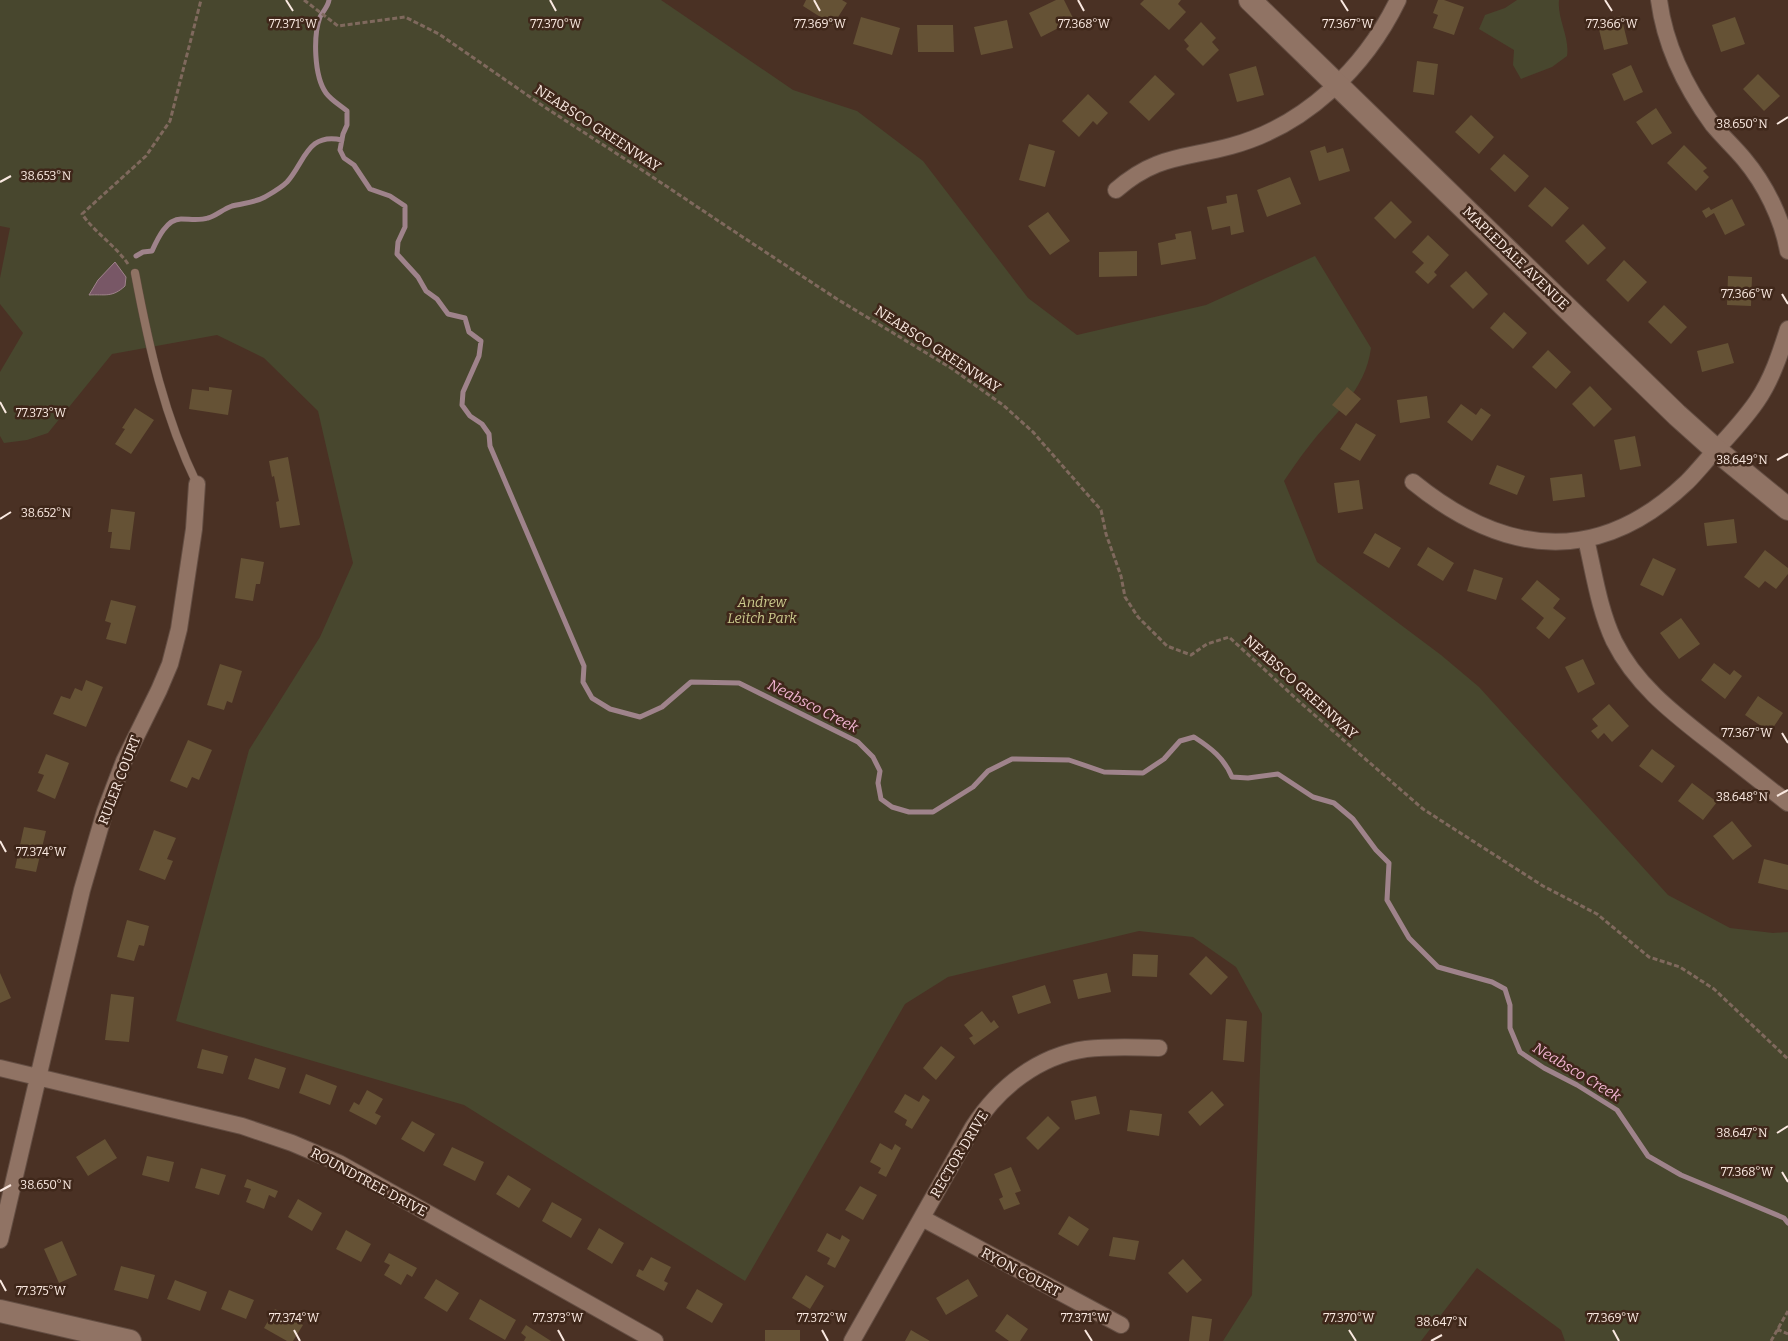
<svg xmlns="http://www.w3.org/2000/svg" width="1788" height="1341" font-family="Bitter,serif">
<rect width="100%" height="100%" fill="#4a3124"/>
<path fill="#48472e" d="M0,0H661L793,90L857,111L923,161L1028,298L1077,335L1206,305L1315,256L1371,348C1365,392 1334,413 1309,446C1300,457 1292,469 1284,481L1317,562L1441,655L1479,687L1668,895L1730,928L1773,933L1788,932V1341H1565L1561,1330L1477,1268L1421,1341H1223L1252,1295L1262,1014L1236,967L1193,937L1139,931L948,977L905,1004L745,1281L464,1105L176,1021L249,750L320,637L353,563L318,411L264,358L217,335L112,354L48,433L27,440L4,443L0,436V372L23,333L0,304V278L10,228L0,226Z
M1517,0H1559C1557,19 1570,37 1567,56L1552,67L1521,79L1513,65L1514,50L1479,29L1485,15L1505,8Z"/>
<path fill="#785766" stroke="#9f838b" d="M115,262L126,277L125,286C112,298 105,294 89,295L98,280Z"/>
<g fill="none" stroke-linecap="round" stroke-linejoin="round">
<path stroke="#9f838b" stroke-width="5" d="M329,0C328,7 323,11 320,17C313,36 314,76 326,93C331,100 341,106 347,111V125L343,134L340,150L344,158L354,165L370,189L390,196L405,206V227L398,242L397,254L418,277L426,291L437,299L448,314L465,318L469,332L481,341L479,356L463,392L462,405L470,416L482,424L489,434L490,446L584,666L583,682L592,698L610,709L640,717L662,707L691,682L739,683L858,742L873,757L880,771L878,783L881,799L892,807L909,812H933L973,787L988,771L1012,759L1069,760L1104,772L1143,773L1164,759L1180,741L1194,737C1211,748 1224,758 1232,777L1248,778L1278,774L1313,797L1334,803L1353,819L1376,850L1389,863L1387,900L1409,938L1438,967L1492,982L1505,989L1510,1005V1028L1520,1052L1544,1068L1577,1085L1617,1110L1648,1156L1681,1175L1784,1218L1788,1223
M136,256L143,252L152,251C157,240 166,219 181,219C190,219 199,221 208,218C216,216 223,209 232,206C243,203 254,203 265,197C272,193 281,188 287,182C305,162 307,132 342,140"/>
</g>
<path fill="#655235" d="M806,0H842L847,3L833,25L803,6Z
M1056,0H1064L1074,20L1041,37L1029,13Z
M1144,0H1181L1178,4L1186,12L1169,30L1140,4Z
M1438,0H1444L1464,7L1454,35L1433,28L1438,15L1433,13Z
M1621,16L1628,44L1604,50L1597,21Z
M861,17L900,28L892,55L853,44Z
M1735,17L1745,44L1721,52L1712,25Z
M1007,20L1013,48L981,55L974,27Z
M1201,22L1216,38L1212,42L1219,50L1203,66L1186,49L1189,46L1184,40Z
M917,25H953L954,52H918Z
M1417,61L1438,64L1434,95L1413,92Z
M1631,65L1643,92L1624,101L1612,74Z
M1256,66L1264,95L1237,102L1229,74Z
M1758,74L1780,96L1764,111L1743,89Z
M1155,75L1175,94L1149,121L1129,102Z
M1088,94L1108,113L1097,125L1093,121L1079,137L1062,121Z
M1656,108L1672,133L1652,145L1636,122Z
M1471,115L1494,137L1479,154L1455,132Z
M1029,144L1055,151L1045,187L1019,180Z
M1684,145L1707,168L1703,171L1709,177L1696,191L1667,163Z
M1325,146L1327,153L1343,148L1350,171L1319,181L1310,151Z
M1504,154L1529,176L1515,192L1490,169Z
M1290,177L1301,204L1267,217L1257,190Z
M1545,187L1569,208L1552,227L1528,206Z
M1237,194L1244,232L1231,235L1230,226L1212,230L1207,207L1227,203L1226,196Z
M1732,199L1745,225L1725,235L1714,213L1706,218L1702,211L1709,207L1711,210Z
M1391,201L1412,222L1395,239L1374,218Z
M1048,212L1070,241L1050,255L1028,226Z
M1583,224L1606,248L1588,265L1565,241Z
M1191,231L1196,259L1161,265L1158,243L1176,239L1175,234Z
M1428,235L1449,255L1434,272L1437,275L1428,284L1415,272L1424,263L1412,252Z
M1137,251V276L1099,277V252Z
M1624,260L1647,282L1628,302L1606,280Z
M1466,271L1488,294L1473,309L1450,286Z
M1728,276L1752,277L1751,306L1727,305Z
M1664,305L1687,327L1671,344L1648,322Z
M1504,312L1527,333L1513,349L1490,328Z
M1728,343L1734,363L1702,372L1697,351Z
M1548,350L1571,372L1556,389L1532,367Z
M1590,386L1612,409L1594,427L1572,404Z
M209,387L232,390L228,415L189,409L192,389L209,391Z
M1347,387L1361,399L1346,416L1332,405Z
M1427,396L1430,418L1400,423L1397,400Z
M1461,404L1476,415L1481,408L1491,415L1472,441L1447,422Z
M135,408L154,420L131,454L115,444L125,429L122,428Z
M1356,423L1376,435L1360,461L1340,449Z
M1635,436L1641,466L1620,470L1614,440Z
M288,457L300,525L280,528L276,502L279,501L274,476L272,477L269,461Z
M1497,465L1525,476L1517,495L1489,484Z
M1582,474L1585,497L1553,501L1550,478Z
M1359,480L1363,509L1338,513L1334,483Z
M111,509L135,512L130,550L110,548L112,532H108Z
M1734,519L1737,543L1707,546L1704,523Z
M1375,533L1401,548L1389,568L1363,553Z
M1428,547L1454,563L1443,581L1417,565Z
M1765,550L1788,568V574L1776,589L1765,581L1759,588L1744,577Z
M241,558L264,562L260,584H256L253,601L235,598Z
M1653,558L1676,569L1663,596L1640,585Z
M1474,569L1503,578L1496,600L1467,591Z
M1537,580L1560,599L1553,608L1566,618L1549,639L1536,628L1544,618L1521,599Z
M111,600L136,606L126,644L106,639L111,623L105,621Z
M1681,618L1700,644L1679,659L1660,633Z
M1583,659L1595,684L1578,693L1565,667Z
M1714,663L1730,675L1734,670L1742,676L1725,699L1701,680Z
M220,664L242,671L232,703L227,701L224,710L207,705Z
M86,680L103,687L86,727L53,714L61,696L70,699L75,688L82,691Z
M1758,696L1783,713L1770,732L1745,715Z
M1609,704L1629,726L1612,742L1604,733L1598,739L1591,731L1598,726L1592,719Z
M188,740L212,750L199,780L192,777L187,788L170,781Z
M1652,749L1675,766L1662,783L1639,766Z
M46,754L69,763L55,799L37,791L44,775L38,773Z
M1692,783L1717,802L1703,820L1678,801Z
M1732,821L1752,846L1733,860L1713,836Z
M24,827L46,831L36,872L15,868Z
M154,830L176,838L167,859L173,861L165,880L139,870Z
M1764,859L1788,865V890L1758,883Z
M127,920L149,926L144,946L139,945L134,961L117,957Z
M1133,954L1158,955L1157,977L1132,976Z
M1206,956L1228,977L1211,995L1189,974Z
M0,973L11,998L0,1003Z
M1107,973L1111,992L1078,999L1073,980Z
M1045,985L1051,1003L1018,1014L1012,996Z
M111,994L134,997L129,1042L105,1040Z
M982,1011L991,1023L994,1020L999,1027L974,1045L969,1038L973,1036L964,1025Z
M1226,1019L1247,1021L1244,1062L1223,1060Z
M941,1046L955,1057L936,1080L923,1068Z
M202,1049L228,1056L223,1074L197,1068Z
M255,1058L286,1068L279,1089L248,1079Z
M306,1074L337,1086L330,1105L299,1093Z
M367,1090L383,1099L375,1113L381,1116L376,1125L349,1111L354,1102L359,1105Z
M1212,1091L1224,1105L1200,1126L1188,1112Z
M905,1094L919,1102L923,1095L930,1100L912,1129L905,1125L907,1120L894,1112Z
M1096,1096L1100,1114L1075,1120L1071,1101Z
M1130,1110L1162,1114L1159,1136L1127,1131Z
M1048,1116L1060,1128L1038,1150L1026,1138Z
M412,1121L435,1134L424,1152L401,1139Z
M105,1139L117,1158L88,1176L76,1157Z
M880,1143L892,1150L895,1144L901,1148L886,1177L878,1173L881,1168L870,1162Z
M452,1147L484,1162L475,1181L443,1165Z
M147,1156L174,1162L169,1182L142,1175Z
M1011,1167L1021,1191L1015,1193L1020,1204L1004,1210L999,1199L1003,1197L994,1174Z
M201,1168L226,1175L219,1195L195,1188Z
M508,1175L531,1189L519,1208L496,1194Z
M247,1179L278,1191L275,1198L269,1195L264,1209L246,1202L251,1189L244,1187Z
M860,1186L877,1195L863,1220L845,1210Z
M298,1199L322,1213L312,1231L288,1217Z
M552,1202L582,1219L571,1238L542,1221Z
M1069,1216L1089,1229L1078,1246L1058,1234Z
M599,1228L624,1243L612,1264L587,1249Z
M346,1230L371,1244L361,1262L336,1249Z
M827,1233L840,1240L842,1235L850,1240L835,1268L827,1264L830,1258L817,1251Z
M1113,1237L1139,1241L1135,1260L1109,1256Z
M62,1241L77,1275L59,1283L44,1249Z
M389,1253L417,1268L412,1277L407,1274L401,1285L384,1275L390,1265L384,1262Z
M651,1257L671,1267L664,1281L668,1283L664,1291L636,1276L639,1269L643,1271Z
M1183,1259L1202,1280L1187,1293L1168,1273Z
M121,1266L155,1275L148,1299L114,1290Z
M806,1275L824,1286L810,1309L792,1298Z
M436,1279L459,1293L447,1312L424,1298Z
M968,1279L978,1296L946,1315L936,1298Z
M175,1280L207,1292L200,1311L167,1299Z
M697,1289L723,1304L712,1323L686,1308Z
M229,1290L254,1300L246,1319L221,1309Z
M480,1299L516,1320L505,1340L469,1319Z
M275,1309L303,1325L293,1341H287L264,1328Z
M1007,1314L1028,1329L1020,1341H1009L995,1331Z
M1192,1316L1212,1319L1209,1341H1189Z
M526,1325L551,1341H524L526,1337L521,1333Z
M765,1330H800V1341H765Z
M911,1330L930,1341H905Z"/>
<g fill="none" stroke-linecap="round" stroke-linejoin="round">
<g stroke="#644e43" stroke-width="9">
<path id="lane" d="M135,273C149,347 164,416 197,484"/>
</g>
<g stroke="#644e43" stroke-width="18">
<path id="street" d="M1659,0C1665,46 1686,88 1713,125C1723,137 1734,147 1744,159C1765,184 1782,218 1788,251
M1116,190C1156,155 1183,159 1231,146C1305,126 1365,68 1398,0
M1413,482C1504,556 1598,567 1687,482C1696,473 1704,463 1713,453C1728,437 1744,420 1757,401C1772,379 1780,354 1788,329
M1586,539C1594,573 1599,609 1614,641C1636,685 1673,713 1710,742C1736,762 1762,783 1788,803
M0,1068L242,1126L292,1143L339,1163L655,1341
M922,1218L1121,1325
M0,1240L82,890L105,811L124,761L159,690L170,664L179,629L194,529L197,484
M852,1341L973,1127C999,1087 1038,1056 1086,1049C1111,1046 1135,1047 1159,1048"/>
</g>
<g stroke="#644e43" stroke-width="24">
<path id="secondary" d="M1250,0L1677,415L1716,450L1788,509
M0,1311L130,1341"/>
</g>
<path stroke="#7f695d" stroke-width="3" stroke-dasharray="5 2.5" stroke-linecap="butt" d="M304,0L338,26L405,17L439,34L546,108L639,168L726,226L837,299L951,368L1003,405L1033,432L1101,510L1106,534L1121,576L1125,597L1138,617L1167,646L1191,655L1207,644L1229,637L1302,704L1423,809L1543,886L1597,914L1649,957L1680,967L1714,989L1788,1059
M128,264C115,245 95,233 82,214L146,156L170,121L201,0
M1777,1329L1788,1334
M1771,1341L1788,1311"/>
<use href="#lane" stroke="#907364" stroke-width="8"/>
<use href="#street" stroke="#907364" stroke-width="16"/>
<use href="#secondary" stroke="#907364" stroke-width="22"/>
</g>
<path fill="none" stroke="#fae9e1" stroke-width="2" d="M286,0L293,11M550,0L556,11M814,0L820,11M1078,0L1084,11M1341,0L1348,11M1605,0L1612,11M1777,124L1788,117M0,182L11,176M1782,294L1788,304M0,402L6,413M1777,460L1788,454M0,519L11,512M1782,733L1788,743M1777,796L1788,790M0,841L6,852M1777,1133L1788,1126M1782,1172L1788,1182M0,1191L11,1185M0,1280L6,1291M294,1330L300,1341M558,1330L564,1341M822,1330L828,1341M1085,1330L1092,1341M1349,1330L1356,1341M1613,1330L1619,1341M1431,1341L1442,1335"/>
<g text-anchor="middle" stroke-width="5" stroke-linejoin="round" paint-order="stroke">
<g font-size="14" fill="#fae9e1" stroke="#3f271a">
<text transform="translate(598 128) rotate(33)" y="5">NEABSCO GREENWAY</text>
<text transform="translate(1516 258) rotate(44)" y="5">MAPLEDALE AVENUE</text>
<text transform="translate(938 349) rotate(33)" y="5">NEABSCO GREENWAY</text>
<text transform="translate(1301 687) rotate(42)" y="5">NEABSCO GREENWAY</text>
<text transform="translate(119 780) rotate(-69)" y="5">RULER COURT</text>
<text transform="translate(959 1154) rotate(-59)" y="5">RECTOR DRIVE</text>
<text transform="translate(369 1182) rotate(28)" y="5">ROUNDTREE DRIVE</text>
<text transform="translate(1021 1272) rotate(28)" y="5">RYON COURT</text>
</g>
<g font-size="14" font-style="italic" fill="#cbca8d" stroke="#3f271a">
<text x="762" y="607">Andrew<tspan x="762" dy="16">Leitch Park</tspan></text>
</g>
<g font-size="15" font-style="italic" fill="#f3b5d2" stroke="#3f271a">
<text transform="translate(813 706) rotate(27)" y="5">Neabsco Creek</text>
<text transform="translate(1577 1072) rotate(31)" y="5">Neabsco Creek</text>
</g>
</g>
<g font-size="12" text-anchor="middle" fill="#fae9e1" stroke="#3f271a" stroke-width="5" stroke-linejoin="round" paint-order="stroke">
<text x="556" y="28">77.370°W</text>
<text x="293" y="28">77.371°W</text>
<text x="820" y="28">77.369°W</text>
<text x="1084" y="28">77.368°W</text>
<text x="1348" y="28">77.367°W</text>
<text x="1612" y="28">77.366°W</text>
<text x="1742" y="128">38.650°N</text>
<text x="46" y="180">38.653°N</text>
<text x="1747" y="298">77.366°W</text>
<text x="41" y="417">77.373°W</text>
<text x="1742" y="464">38.649°N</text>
<text x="46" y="517">38.652°N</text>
<text x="1747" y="737">77.367°W</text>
<text x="1742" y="801">38.648°N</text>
<text x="41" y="856">77.374°W</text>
<text x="1742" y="1137">38.647°N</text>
<text x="1747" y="1176">77.368°W</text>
<text x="46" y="1189">38.650°N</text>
<text x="41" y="1295">77.375°W</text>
<text x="294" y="1322">77.374°W</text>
<text x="558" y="1322">77.373°W</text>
<text x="822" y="1322">77.372°W</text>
<text x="1085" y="1322">77.371°W</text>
<text x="1349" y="1322">77.370°W</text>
<text x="1613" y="1322">77.369°W</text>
<text x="1442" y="1326">38.647°N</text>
</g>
</svg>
